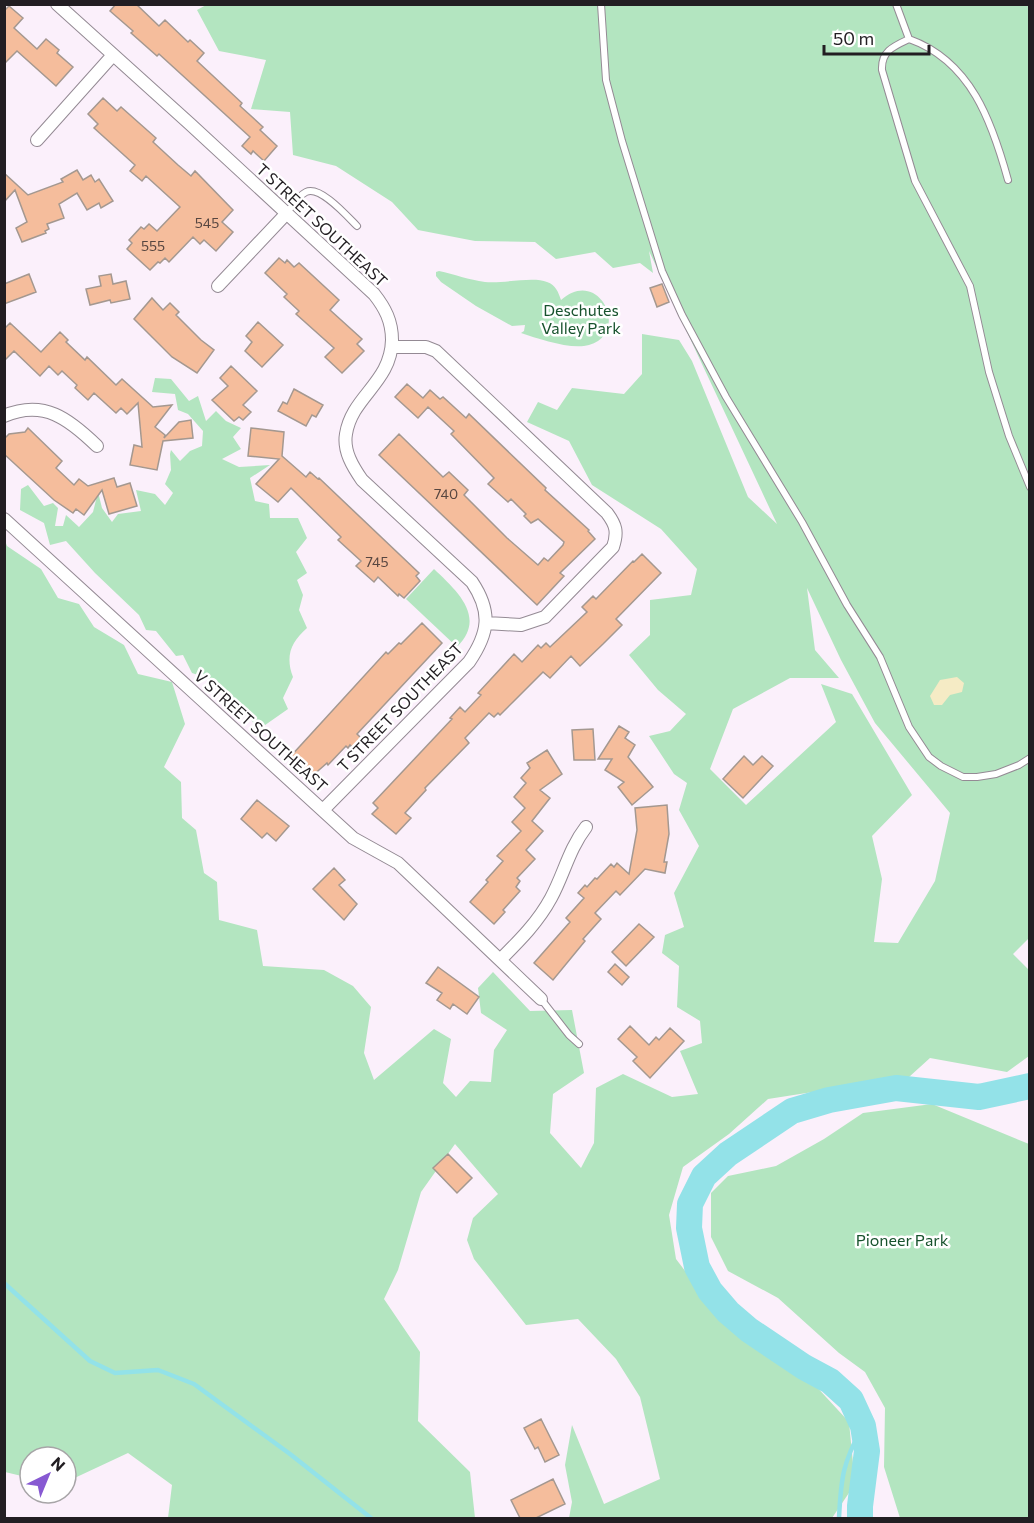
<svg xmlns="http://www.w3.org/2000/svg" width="1034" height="1523" font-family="Commissioner,sans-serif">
<rect width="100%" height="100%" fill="#fbf0fb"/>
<path fill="#b3e5c0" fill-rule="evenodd" d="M208,4L1029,5L1030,937L1013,954L1029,970V1056L1007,1072L930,1058L909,1077L768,1099L729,1134L683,1167L669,1215L676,1259L714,1309L777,1360L814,1384L849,1422L855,1484L832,1518H569L572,1502L565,1465L572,1425L604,1504L660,1479L640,1397L616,1359L578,1319L526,1325L474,1259L467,1240L473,1218L498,1194L455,1144L421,1192L398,1270L384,1299L420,1352L418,1421L470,1472L475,1518H168L172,1485L128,1453L66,1482V1457H30V1478L5,1472L4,538L7,546L41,569L58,598L79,604L94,627L124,645L138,674L172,682L185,724L164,767L181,782L182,818L196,830L204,873L217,882L219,920L257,930L263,966L324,970L353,986L371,1007L364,1053L374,1080L434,1029L451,1039L443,1083L456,1097L470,1081L491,1082L494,1050L507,1030L481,1013L478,988L493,972L530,1011L572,1010L584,1073L553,1094L550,1133L581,1168L594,1143L596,1088L623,1074L672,1097L698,1094L680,1051L702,1043L700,1021L677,1007L679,966L662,953L665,935L684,927L674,893L699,846L679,810L687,783L674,774L649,736L670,731L686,714L658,690L629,655L650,635V600L691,595L697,569L661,529L592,485L569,441L527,422L538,402L557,410L572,388L624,394L642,374V334L679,340L692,361L748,497L777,524L649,251L653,273L640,263L613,268L595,252L556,259L535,242L475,241L418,230L392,202L336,166L293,155L290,112L251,109L266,60L219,51L197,10ZM807,588L841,660L875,723L950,813L935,881L898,943L874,942L882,879L872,836L912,795L852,694L821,684L836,722L746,805L710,769L733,709L790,678H839L815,650Z
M439,271C454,274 469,280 485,282C503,284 533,276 547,282C556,285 558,292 561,300C599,266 631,333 589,345C571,350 539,339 521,333L524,331L525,325L512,326L476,306L441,282L436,276V272Z
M155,378L171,379L189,401L198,396L206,421L216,411L226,421L241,428L233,437L241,449L222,459L239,467L270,465L250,478L255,501L269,504L270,518H298L307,538L296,552L307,573L297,580L303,595L299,610L307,628C291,642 285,656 293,677L283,698L288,709L258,730L247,713L228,704L214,680L192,673L183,655L176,656L156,631L146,630L139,615L95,573L66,541L50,545L44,523L20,510L21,489L28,485L44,506L53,503L58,508L55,526H63L66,515L79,527L93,512L98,492L102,508L112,522L118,514L141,511L136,490L155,494L165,505L173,493L165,484L171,470L170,454L171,450L180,461L190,451L202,446L203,431L188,414L178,410L175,394L152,392Z
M434,569C457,591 487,617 457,647L406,599Z
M932,1104L1029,1144V1518H900L884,1467L885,1408L865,1372L839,1353L778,1298L728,1271L711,1237V1193L728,1176L776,1166L824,1139L863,1113Z"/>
<path fill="#f5ebc5" d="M957,677L964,683L962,692L950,695L942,705H934L930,696L940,680Z"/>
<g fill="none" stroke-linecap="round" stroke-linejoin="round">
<path stroke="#93e2e8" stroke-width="4.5" d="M4,1283L90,1361L115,1373L158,1370L194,1384L290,1454L371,1518
M839,1518C841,1477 843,1462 863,1426"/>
<path stroke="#93e2e8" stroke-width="26" d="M860,1518V1506L867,1451L863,1426L851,1400L830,1381L804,1367L749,1330L728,1312L710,1291L697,1267L689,1228L690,1204L704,1176L728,1154L792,1111L829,1100L896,1088L979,1097L1030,1086"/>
</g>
<path fill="#f5bd9c" stroke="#a49890" stroke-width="1.5" d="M116,4H136L159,26L165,20L188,42L190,40L204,53L197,61L242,103L240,106L263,127L260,130L277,146L264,161L253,151L251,154L242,146L250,137L159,54L157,56L131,33L133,31L110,11Z
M9,6L23,18L14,28L37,49L46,39L59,50L57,53L73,67L56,86L17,51L4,64V11Z
M103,98L117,111L121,107L156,138L153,142L178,165L191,176L195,171L233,210L222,222L233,232L216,251L204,240L200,244L193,237L169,262L165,258L160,263L158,262L150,270L127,249L132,243L129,240L141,227L144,229L149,224L157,231L180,207L146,176L142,181L130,171L135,165L94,128L98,124L88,114Z
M77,170L83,180L91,175L95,182L99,179L113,201L101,208L99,203L87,210L77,193L59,204L64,218L47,224L49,229L45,231L46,233L22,242L16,228L27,222L15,190L4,202V173L28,195L63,182L61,179Z
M279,258L285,263L287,260L294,267L299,263L339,300L330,310L362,339L357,344L364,351L342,373L325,357L334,348L296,314L299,311L284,297L287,294L265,273Z
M29,274L36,292L4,304V284Z
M111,274L113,284L126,281L130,299L111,303L110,300L90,305L86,289L101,286L99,276Z
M662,284L669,302L657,307L650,288Z
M152,298L163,310L170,303L179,312L176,315L201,340L214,350L197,373L172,357L134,319Z
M258,322L283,345L262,367L245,351L252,342L246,336Z
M10,323L41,352L60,332L68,340L66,342L85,360L87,357L116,385L122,379L153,407L172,405L155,427L165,435L164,438L179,422L191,420L193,438L163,441L157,470L130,465L134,445L142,447L138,403L127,414L121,408L116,413L94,393L88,400L75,388L77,385L62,371L58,375L49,366L40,376L14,351L4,361V329Z
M231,366L257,391L243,405L251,412L243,420L239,417L234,421L212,400L228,386L220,378Z
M407,384L423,398L430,390L440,399L443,397L466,418L469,414L546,488L545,490L589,530L588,531L595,539L560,573L564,576L537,605L379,455L399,434L443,477L449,472L468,490L464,495L507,538L538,565L544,558L548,561L563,545L564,542L538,519L531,523L524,516L526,514L511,499L508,502L488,484L494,478L451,434L454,431L428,407L418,418L395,397Z
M294,389L323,405L316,417L312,415L306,426L278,411L283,402L287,404Z
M28,428L62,461L56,468L74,485L79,479L88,486L114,478L117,487L130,483L137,506L109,514L102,490L84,515L76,509L73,513L54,500L4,454V439L9,434L25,432Z
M251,428L284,432L282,456L306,477L310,472L318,479L319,478L419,573L416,576L420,581L404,598L399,594L398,596L378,577L374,582L356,566L361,561L338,540L341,537L291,488L278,502L256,484L279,459L248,456Z
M642,554L661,573L616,619L622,625L603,644L580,666L571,656L550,678L543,672L500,715L498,713L494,717L489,713L465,738L469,743L425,788L426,790L405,813L411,818L396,834L372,814L378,808L373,803L452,719L450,718L460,707L465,712L481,695L478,693L514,654L522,662L538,645L541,648L546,643L550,647L587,612L582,607L593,596L596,599L633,561L634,562Z
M422,623L442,643L357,734L362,739L353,748L350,745L348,748L346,746L328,765L327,763L311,777L290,757L386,652L388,654L399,643L401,644Z
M619,726L629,732L625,738L635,745L628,757L653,787L632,805L618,787L624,782L605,770L612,759H598Z
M593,729L595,760H574L572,730Z
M547,750L562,774L540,790L550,798L532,821L543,831L526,850L535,859L517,878L520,881L516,887L520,891L503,910L505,912L494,924L470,902L488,882L486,880L503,861L497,856L521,831L512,822L525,808L514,797L526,783L521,778L530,768L527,763Z
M744,756L753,765L762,756L773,766L743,798L723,779Z
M257,800L289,826L276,841L267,833L262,838L241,819Z
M667,805L669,834L664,862H667L665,873L645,869L620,895L616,891L595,913L601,919L583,939L585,941L553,980L534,963L570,922L566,918L584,898L578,893L585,885L587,887L595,878L597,879L611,864L614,867L617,863L629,874L637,830L635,808Z
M334,868L345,880L339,885L357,904L344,920L313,889Z
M639,924L654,937L626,966L612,952Z
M615,964L629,977L622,985L608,972Z
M438,967L479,997L467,1014L453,1004L450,1009L437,1000L442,993L426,983Z
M630,1026L649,1045L656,1037L659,1040L670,1028L684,1041L650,1078L633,1061L637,1057L618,1039Z
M448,1154L472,1178L457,1193L433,1168Z
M541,1419L559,1455L545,1462L538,1447L535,1449L524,1428Z
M553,1479L565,1504L536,1518H520L511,1500Z"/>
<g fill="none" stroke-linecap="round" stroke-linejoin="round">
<g stroke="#948a94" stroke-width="8">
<path id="service" d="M601,4L606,80L622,141L662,271L682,315L726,397L802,522L847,605L880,657L909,727L929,757L941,766L963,777H977L996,774L1019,765L1030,758
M896,4L909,39
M1008,180C992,122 971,61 909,39C894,46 881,51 882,70L915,181L970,286L989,372L1009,436L1030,487
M286,214C292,206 298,196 306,192C320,185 347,216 357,226
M541,999L569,1035L579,1044"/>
</g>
<g stroke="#948a94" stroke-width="14">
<path id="minor" d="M57,4L190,124L374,294C385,308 392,321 392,340C391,383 352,396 346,434C343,451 353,467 362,480L472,582C492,612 489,633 469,662L323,810
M37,140L113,55
M218,286L286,214
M392,347H426L436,351L607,513C616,525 618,532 613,547L545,617L521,625L486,623
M4,416C44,399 69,419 97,446
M4,519L353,838L398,863L541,999
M501,959C520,940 538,922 551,898C564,874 569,849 586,827"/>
</g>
<use href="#service" stroke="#fff" stroke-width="6"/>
<use href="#minor" stroke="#fff" stroke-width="12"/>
</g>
<g text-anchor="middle" stroke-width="5" stroke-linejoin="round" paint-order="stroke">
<g font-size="14" fill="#574640">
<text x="207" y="228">545</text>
<text x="153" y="251">555</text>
<text x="446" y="499">740</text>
<text x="377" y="567">745</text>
</g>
<g font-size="16" fill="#221e22" stroke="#fff">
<text transform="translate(322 225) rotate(43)" y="6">T STREET SOUTHEAST</text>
<text transform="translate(400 707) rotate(-46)" y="6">T STREET SOUTHEAST</text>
<text transform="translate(261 731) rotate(42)" y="6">V STREET SOUTHEAST</text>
</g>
<g font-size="16" fill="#17522d" stroke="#fff">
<text x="581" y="316">Deschutes<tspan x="581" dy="18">Valley Park</tspan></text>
<text x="902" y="1246">Pioneer Park</text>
</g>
</g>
<rect width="1034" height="1523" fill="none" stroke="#221e22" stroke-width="12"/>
<g transform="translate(48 1475) rotate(43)"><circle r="28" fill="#ffffff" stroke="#a7a5a7" stroke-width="1.5"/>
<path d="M0-4.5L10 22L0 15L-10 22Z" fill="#8759d2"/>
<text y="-9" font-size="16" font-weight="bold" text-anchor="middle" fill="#221e22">N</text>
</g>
<path d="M824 45v9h105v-9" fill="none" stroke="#221e22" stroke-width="3"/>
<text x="833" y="45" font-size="18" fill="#221e22" stroke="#ffffff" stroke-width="4.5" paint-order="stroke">50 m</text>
</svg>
